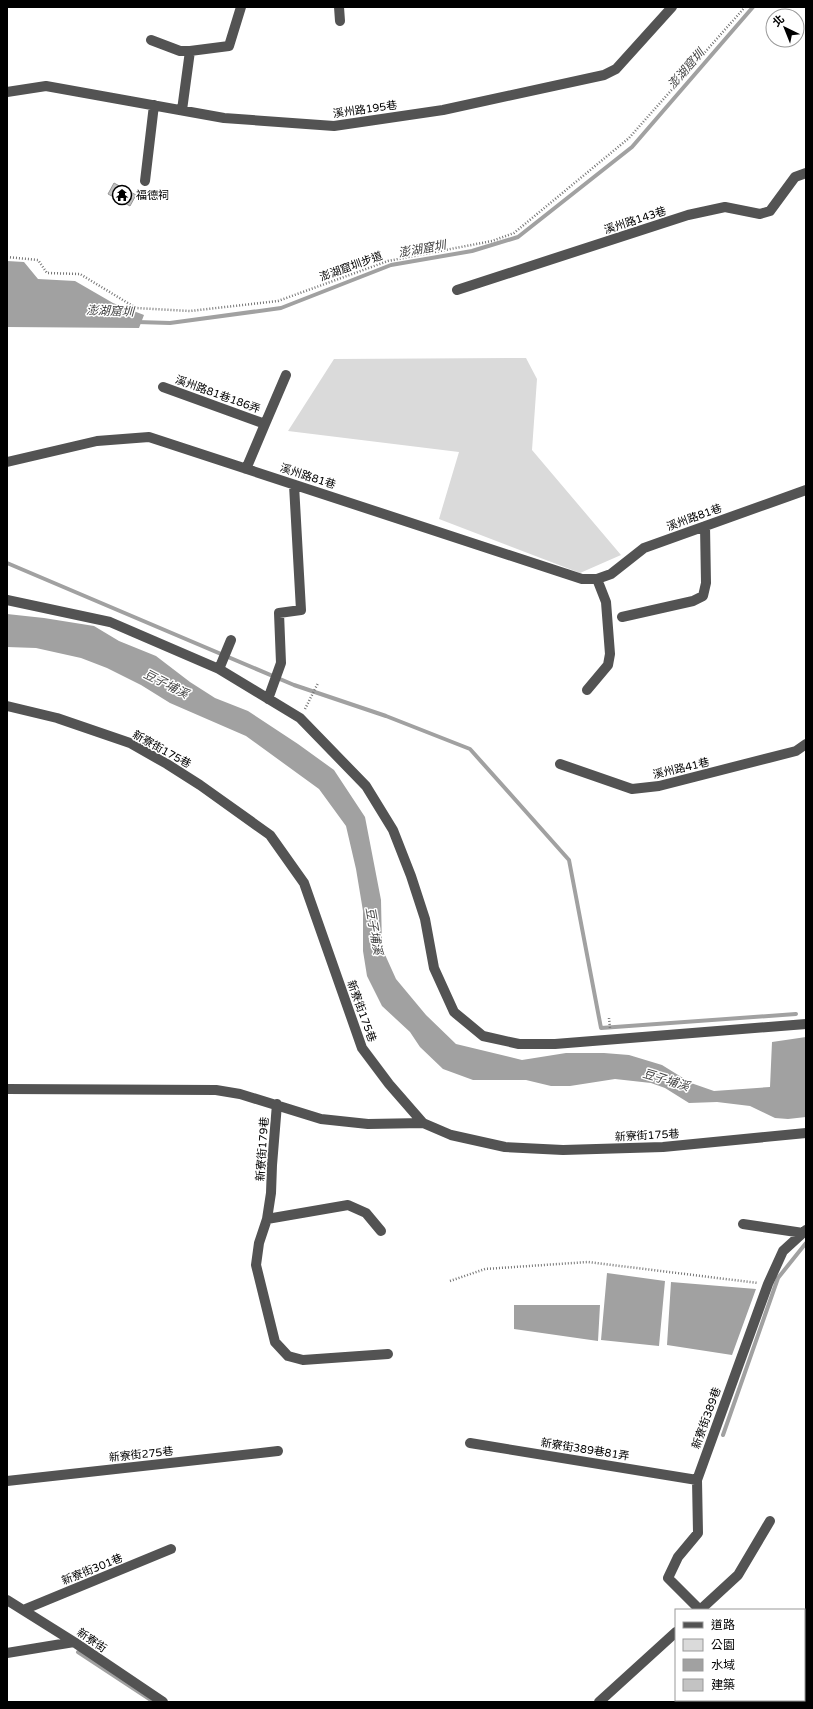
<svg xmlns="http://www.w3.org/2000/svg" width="813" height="1709" font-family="'Varela Round','Noto Sans TC',sans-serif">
<rect width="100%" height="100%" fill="#fff"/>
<path fill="#dadada" d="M526,358L537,379L532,450L621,555L580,573L439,519L459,452L288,431L334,359Z"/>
<path fill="#a1a1a1" d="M7,261L24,262L38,279L75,281L113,303L144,315L139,328L7,327Z
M7,614L44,618L94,626L119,641L156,656L190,682L215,698L248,711L298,744L334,770L365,817L381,900L382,948L396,979L426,1015L456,1044L522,1060L566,1053H604L629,1055L662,1065L691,1083L714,1091L770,1087L772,1042L806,1037V1117L788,1119L775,1118L750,1106L717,1102L689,1103L665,1088L651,1083L615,1079L570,1086H551L526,1080H473L443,1069L420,1047L410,1032L382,1006L367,976L363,951V911L356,869L346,826L319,789L246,736L170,703L141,685L107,668L81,658L36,648L7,647Z
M607,1273L665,1281L659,1346L601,1340Z
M671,1282L756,1289L732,1355L667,1345Z
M514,1305H600L598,1341L514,1329Z"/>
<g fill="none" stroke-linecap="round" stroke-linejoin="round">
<path stroke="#a1a1a1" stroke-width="4" d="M137,322L170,323L281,308L391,265L472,251L518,237L632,147L753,7
M7,563L294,685L386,716L470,749L569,860L601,1028L796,1014
M723,1435L778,1278L806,1243
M78,1652L154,1702"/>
</g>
<path fill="#c3c3c3" stroke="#979797" d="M114,183L136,195L130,206L108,194Z"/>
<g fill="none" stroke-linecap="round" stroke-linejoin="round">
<path stroke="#757575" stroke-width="2.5" stroke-dasharray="1 2" stroke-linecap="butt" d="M7,257L38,260L47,273L80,274L136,308L190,311L278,301L388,261L492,241L514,233L629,138L745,7
M305,709L318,683
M609,1018L610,1028
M450,1281L485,1269L588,1262L758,1283"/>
<path stroke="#535353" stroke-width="10" d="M339,7L340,21
M151,40L180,51H190
M7,92L46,86L224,118L334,126L443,110L604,75L616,69L672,7
M182,110L190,51L229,46L241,7
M145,181L154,105
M457,290L688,215L725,207L760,214L770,211L795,177L806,173
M163,387L265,424L246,469
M265,424L286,375
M7,462L97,441L149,437L582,579H597L611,574L644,548L806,490
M7,600L110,622L219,669L300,718L366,786L393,830L411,876L425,919L434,968L454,1012L483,1036L519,1044H555L806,1024
M622,617L693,601L703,596L706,583L705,526
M219,669L231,640
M587,690L608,665L610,654L606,602L597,579
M268,699L281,663L279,613L301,610L294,485
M7,706L57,718L130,743L167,764L200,785L270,835L304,883L362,1048L389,1084L423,1123L451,1135L505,1147L563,1150L663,1147L806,1133
M560,764L632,789L659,786L796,751L806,744
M7,1089L216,1090L240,1094L321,1119L368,1124L423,1123
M277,1104L272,1165L271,1193L267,1219L259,1243L256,1265L275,1342L288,1356L303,1360L388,1354
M267,1219L348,1205L366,1213L381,1231
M743,1224L803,1233
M470,1443L697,1480
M7,1481L278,1451
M7,1600L74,1642L163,1702
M23,1610L171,1549
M700,1610L668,1578L678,1557L698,1533L697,1480L768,1284L783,1251L806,1230
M700,1610L738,1575L770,1521
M7,1653L74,1642
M599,1702L676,1632"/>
</g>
<defs>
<g id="temple-ring" transform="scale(1)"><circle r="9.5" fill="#fff" stroke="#000" stroke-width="1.5"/><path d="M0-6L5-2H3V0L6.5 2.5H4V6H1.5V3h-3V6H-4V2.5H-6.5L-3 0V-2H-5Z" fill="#000"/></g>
</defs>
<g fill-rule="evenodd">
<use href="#temple-ring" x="122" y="195"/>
</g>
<g text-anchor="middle" stroke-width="3" stroke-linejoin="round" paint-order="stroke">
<g font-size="11" fill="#000" stroke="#fff">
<text transform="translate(365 109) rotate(-8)" y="4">溪州路195巷</text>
<text transform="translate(635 220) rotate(-18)" y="4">溪州路143巷</text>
<text transform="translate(351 266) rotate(-20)" y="4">澎湖窟圳步道</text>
<text transform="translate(218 394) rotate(20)" y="4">溪州路81巷186弄</text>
<text transform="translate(308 476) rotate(18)" y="4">溪州路81巷</text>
<text transform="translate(694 517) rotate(-20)" y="4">溪州路81巷</text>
<text transform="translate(162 749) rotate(29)" y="4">新寮街175巷</text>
<text transform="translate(681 768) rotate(-13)" y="4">溪州路41巷</text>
<text transform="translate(362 1011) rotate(70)" y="4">新寮街175巷</text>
<text transform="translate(647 1135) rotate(-3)" y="4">新寮街175巷</text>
<text transform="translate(262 1149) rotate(-86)" y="4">新寮街179巷</text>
<text transform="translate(706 1418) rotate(-70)" y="4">新寮街389巷</text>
<text transform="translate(585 1449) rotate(9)" y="4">新寮街389巷81弄</text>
<text transform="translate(141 1454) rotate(-6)" y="4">新寮街275巷</text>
<text transform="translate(92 1569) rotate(-22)" y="4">新寮街301巷</text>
<text transform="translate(92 1640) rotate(34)" y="4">新寮街</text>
</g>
<g font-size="11" fill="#000" stroke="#fff" text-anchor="start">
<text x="136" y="199">福德祠</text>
</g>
<g font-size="12" font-style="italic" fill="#424242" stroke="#fff">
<text transform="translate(686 69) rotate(-49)" y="4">澎湖窟圳</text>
<text transform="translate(422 249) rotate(-10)" y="4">澎湖窟圳</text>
<text transform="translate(110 311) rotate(2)" y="4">澎湖窟圳</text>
<text transform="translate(166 684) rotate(27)" y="4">豆子埔溪</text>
<text transform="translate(374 931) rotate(80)" y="4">豆子埔溪</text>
<text transform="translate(666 1080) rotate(17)" y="4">豆子埔溪</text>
</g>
</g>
<rect width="813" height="1709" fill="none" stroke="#000000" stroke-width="16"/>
<rect x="675" y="1609" width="130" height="92" fill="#ffffff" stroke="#999999"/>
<rect x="683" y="1622" width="20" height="6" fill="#535353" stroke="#999999"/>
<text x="711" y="1629" font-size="12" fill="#000000">道路</text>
<rect x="683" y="1639" width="20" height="12" fill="#dadada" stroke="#999999"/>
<text x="711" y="1649" font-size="12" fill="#000000">公園</text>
<rect x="683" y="1659" width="20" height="12" fill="#a1a1a1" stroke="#999999"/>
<text x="711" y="1669" font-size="12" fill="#000000">水域</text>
<rect x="683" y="1679" width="20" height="12" fill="#c3c3c3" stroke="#999999"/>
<text x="711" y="1689" font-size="12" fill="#000000">建築</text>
<g transform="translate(785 28) rotate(317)"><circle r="19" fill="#ffffff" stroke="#999999"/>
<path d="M0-3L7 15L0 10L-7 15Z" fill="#000000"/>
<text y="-6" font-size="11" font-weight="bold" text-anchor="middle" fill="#000000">北</text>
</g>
</svg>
